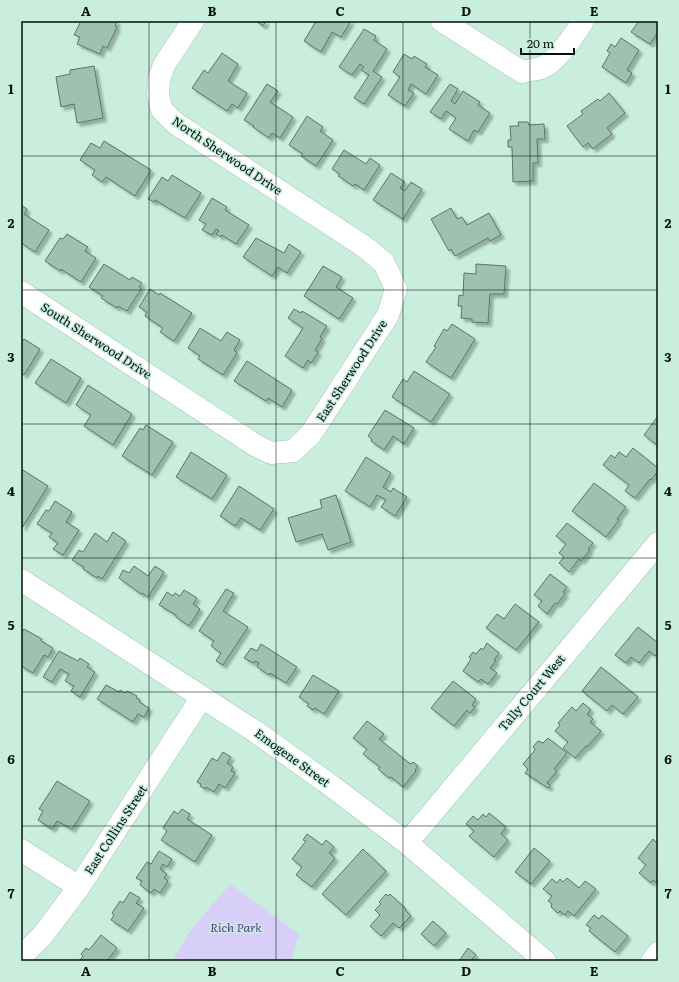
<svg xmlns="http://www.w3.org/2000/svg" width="679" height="982" font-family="Literata,serif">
<defs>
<filter id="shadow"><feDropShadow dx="3.5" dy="3.5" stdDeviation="1" flood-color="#0004"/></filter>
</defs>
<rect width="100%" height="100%" fill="#caeedd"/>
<path fill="#d7cff8" d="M230,884L299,934L291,961H173L187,935Z"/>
<path fill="#9ec1b0" stroke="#567768" filter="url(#shadow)" d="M81,21H117L115,26L117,27L107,48L103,46L100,54L77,44L80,37L74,35Z
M256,21H266L263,26Z
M313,21H351L341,37L332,32L321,52L304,41L315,23Z
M639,21H658V32L650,44L631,32Z
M364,29L376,36L374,40L387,49L373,71L382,77L364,104L354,98L369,75L361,70L364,67L360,64L352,75L339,67Z
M621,38L639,50L627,70L632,73L626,83L602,67L610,53L607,51L611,44L615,47Z
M222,53L238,64L228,81L247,93L238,108L232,104L227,111L192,88L204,70L208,73Z
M404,54L412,59L414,56L427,64L425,67L438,75L426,94L411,84L408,90L414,93L405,106L388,95L400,77L393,72Z
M94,66L103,118L77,123L74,104L61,107L56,77L70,74V70Z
M267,84L278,91L270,102L293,117L280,138L272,133L269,138L253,127L254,126L244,120Z
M450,84L458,89L451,101L455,104L463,91L480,102L478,105L490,113L478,132L474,130L468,141L449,129L456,118L446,111L441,119L430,112Z
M609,93L625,113L607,128L612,134L603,141L593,149L588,143L583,147L567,126L583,114L581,111L598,99L600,101Z
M307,116L323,127L320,131L333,140L316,166L301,156L303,154L289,145Z
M518,122H528L529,125L544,124L545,139H537L538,163H533V181L513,182L512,147H508V140H511L510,126H519Z
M104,141L151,170L135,196L106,177L102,182L92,175L95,170L80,160L91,143L100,148Z
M344,150L366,164L370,158L380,165L364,190L355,184L353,186L346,181L338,176L340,174L332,169Z
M391,173L405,182L400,188L405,191L411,182L422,189L403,219L373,200Z
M172,175L201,193L185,218L155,200L154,202L148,199L162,177L168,181Z
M212,198L227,207L225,210L249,225L236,244L222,235L221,237L216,234L219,231L216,229L212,235L202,230L206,224L199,220Z
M21,205L27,209L24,214L49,230L35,252L21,243Z
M451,208L457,219L462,217L467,225L489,213L501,235L490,241L488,238L455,256L451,249L449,251L431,219Z
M67,234L88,247L85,251L96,258L81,282L61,269L60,271L45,261L60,238L63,239Z
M256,238L284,253L289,244L301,252L287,273L278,267L272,276L243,257Z
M104,264L130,280L132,277L142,283L139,287L141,289L127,311L118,306L117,308L101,298L103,296L89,287Z
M476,264L506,266L504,294H490L488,323L472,322V319L461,318L462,306H458L459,295L463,296L464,273L476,274Z
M323,266L342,277L336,287L353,298L339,319L304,296Z
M150,289L159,295L160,293L192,313L174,341L160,332L163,328L145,316L147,312L139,307Z
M294,309L301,313L302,311L327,326L320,337L322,339L315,350L318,352L311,363L308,360L303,368L285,356L303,328L288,318Z
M452,324L475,339L451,378L426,362L436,347L434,346L444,329L447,331Z
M200,328L221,341L227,332L240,340L234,350L237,353L223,375L198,359L200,356L188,348Z
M24,339L40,349L24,375L21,373V343Z
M51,359L81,378L66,403L35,383Z
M247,361L292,390L282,407L268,398L266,401L234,381Z
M414,371L450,394L431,422L392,397L403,379L407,382Z
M88,385L132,414L113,445L84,426L91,415L76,405Z
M385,410L414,428L404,444L393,436L384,450L371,441L372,439L368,436Z
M658,416V446L644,435Z
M146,425L173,442L152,475L122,456L140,428L143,430Z
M633,448L658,468V471L651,480L650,479L635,498L625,491L629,485L603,465L611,455L615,458L619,452L626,457Z
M191,452L227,475L212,499L176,477Z
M366,457L391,473L383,487L391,492L393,488L407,497L395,516L381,507L386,500L377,495L370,507L345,491Z
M23,470L48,486L22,528L21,473Z
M594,483L626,507L617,519L619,520L606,537L572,511Z
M239,486L274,509L260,530L241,518L235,526L220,516Z
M336,495L351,542L328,550L322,534L296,542L288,518L322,508L320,500Z
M55,501L72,512L66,522L79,530L63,555L53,549L58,543L49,537L52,533L37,524L46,510L49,511Z
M567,523L593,543L588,549L590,550L581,561L579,559L569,572L559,563L564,557L559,553L566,544L556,536Z
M113,532L126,541L102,579L98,576L97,578L83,569L84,567L72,560L79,550L83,552L95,533L107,542Z
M134,566L148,576L155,566L164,572L148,597L142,593L141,594L119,578L123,570L129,573Z
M550,574L567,587L563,592L565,594L557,604L555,603L547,614L538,606L542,601L534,595Z
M226,589L234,593L223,611L248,627L223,665L216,661L221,653L211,646L214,641L199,631Z
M184,590L197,598L193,604L200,609L189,626L176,617V615L159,605L167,592L173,596L175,593L180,596Z
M515,604L539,622L516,650L486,628L497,614L504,619Z
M638,627L658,643V652L655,656L649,651L639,663L631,657L626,663L615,655Z
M24,629L42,639L41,641L53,648L48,657L44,655L33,673L21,666V634Z
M487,643L499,653L494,660L496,661L490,668L497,673L488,684L481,679L478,682L463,671L471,659L469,657L473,652L476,654L481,648L483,650Z
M261,644L297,667L286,683L270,673L269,675L257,667L259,663L255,661L253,663L244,658L251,648L257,651Z
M59,651L78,661L80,658L89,664L87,667L95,672L80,697L71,691L74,686L65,681L69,674L60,669L52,682L43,677Z
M601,667L638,697L623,714L612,705L607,711L582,691Z
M313,675L339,691L324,714L315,708L313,710L307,706L309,704L299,697Z
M453,681L476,699L472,705L475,707L470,713L467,710L454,726L431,708Z
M106,685L119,692L120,690L125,693L127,691L137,696L136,698L140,700L139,702L149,708L144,717L138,714L133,722L97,699Z
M583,703L591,710L587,714L593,719L590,722L601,731L587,747L586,746L575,758L563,748L568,742L555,731L560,725L558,723L572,707L576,711Z
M367,721L384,734L379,739L409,763L411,764L413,762L418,766L415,770L416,771L403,787L391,777L389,778L378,769L380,767L363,754L367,749L353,738Z
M548,738L567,753L554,769L557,771L547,783L550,785L548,788L525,773L528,769L523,764L535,750L533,747L538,741L543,743Z
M223,752L231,757L227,763L233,767L231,771L235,773L225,788L219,784L214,792L206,787L205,789L200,786L201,784L197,782L212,758L217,761Z
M57,781L90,801L72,829L57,821L52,829L38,820L43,811L39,809Z
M182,809L190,814L187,819L212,835L195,862L161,840L167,831L163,828L174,811L178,814Z
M489,813L506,827L501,834L508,840L494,857L469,836L474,831L466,824L473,816L478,820L483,814L486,817Z
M307,834L322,845L326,840L334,847L329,853L335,858L312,887L296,875L302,867L292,859L306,841L303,840Z
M653,839L658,844L657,883L653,880L651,883L639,873L646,865L638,858Z
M534,848L550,861L531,884L515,872Z
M363,849L386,871L346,915L322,894Z
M159,851L172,859L167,867L163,864L160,869L167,874L164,878L168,881L160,893L154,889L151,893L140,885L142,881L136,878L147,862L151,864Z
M567,878L579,888L585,881L596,889L574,916L568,911L565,915L560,911L558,913L551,907L552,904L548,901L552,896L543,889L552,879L557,883L560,879L563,882Z
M130,892L140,898L136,903L144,908L128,931L111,920L114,915L112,913L120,901L123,903Z
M386,894L388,896L390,894L406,909L405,910L411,916L399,928L393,923L381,936L370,926L380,915L375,910L381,904L379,902Z
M594,915L599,919L602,915L628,936L615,952L589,931L591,928L586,925Z
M433,921L446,933L434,946L421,934Z
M101,935L117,948L107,961H79L83,956L81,954L86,948L89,950Z
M468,948L476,955L472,959L474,961H459Z"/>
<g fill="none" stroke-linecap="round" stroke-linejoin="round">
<g stroke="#a2c5b4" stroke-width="23">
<path id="minor" d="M442,21L522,72C528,70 535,70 541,68C556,63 575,34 583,21
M21,292L255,445L271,453L293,451L311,434L388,315L396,289L384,263L365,247L175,123L162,110L158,95L159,79L164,65L193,21
M21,580L256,732L326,782L407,843L545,961
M407,843L658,543
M21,850L79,887
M21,957L42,936L79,887L202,697
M652,961L658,953"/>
</g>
<use href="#minor" stroke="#fff" stroke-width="22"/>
</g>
<path fill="none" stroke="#05110c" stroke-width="1" stroke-opacity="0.55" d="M149,21V961M276,21V961M403,21V961M530,21V961M21,156H658M21,290H658M21,424H658M21,558H658M21,692H658M21,826H658"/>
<g text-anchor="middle" stroke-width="3" stroke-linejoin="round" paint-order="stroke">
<g font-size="12" fill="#05110c" stroke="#caeedd">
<text transform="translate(227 156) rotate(34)" y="4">North Sherwood Drive</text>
<text transform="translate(96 341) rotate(33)" y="4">South Sherwood Drive</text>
<text transform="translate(352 371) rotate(-57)" y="4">East Sherwood Drive</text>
<text transform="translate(532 693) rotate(-50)" y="4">Tally Court West</text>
<text transform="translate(292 758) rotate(36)" y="4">Emogene Street</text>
<text transform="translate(116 830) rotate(-57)" y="4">East Collins Street</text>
</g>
<g font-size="12" font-style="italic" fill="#553897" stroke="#caeedd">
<text x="236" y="932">Rich Park</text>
</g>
</g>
<rect width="679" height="982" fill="none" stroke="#caeedd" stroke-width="44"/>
<path d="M521 48v6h53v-6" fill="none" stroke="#05110c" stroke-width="2"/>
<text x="527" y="48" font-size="12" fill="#05110c" stroke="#caeedd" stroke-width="3" paint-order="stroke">20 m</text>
<rect x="22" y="22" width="635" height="938" fill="none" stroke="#05110c" stroke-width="1.5"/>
<g font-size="13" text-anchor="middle" font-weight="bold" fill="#05110c">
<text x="86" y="16">A</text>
<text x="212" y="16">B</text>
<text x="340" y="16">C</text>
<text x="466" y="16">D</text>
<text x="594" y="16">E</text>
<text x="11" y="94">1</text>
<text x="668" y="94">1</text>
<text x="11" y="228">2</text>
<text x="668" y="228">2</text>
<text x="11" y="362">3</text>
<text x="668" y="362">3</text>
<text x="11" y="496">4</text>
<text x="668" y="496">4</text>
<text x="11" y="630">5</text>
<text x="668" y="630">5</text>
<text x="11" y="764">6</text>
<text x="668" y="764">6</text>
<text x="11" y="898">7</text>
<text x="668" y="898">7</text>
<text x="86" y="976">A</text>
<text x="212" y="976">B</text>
<text x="340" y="976">C</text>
<text x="466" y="976">D</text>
<text x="594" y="976">E</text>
</g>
</svg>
